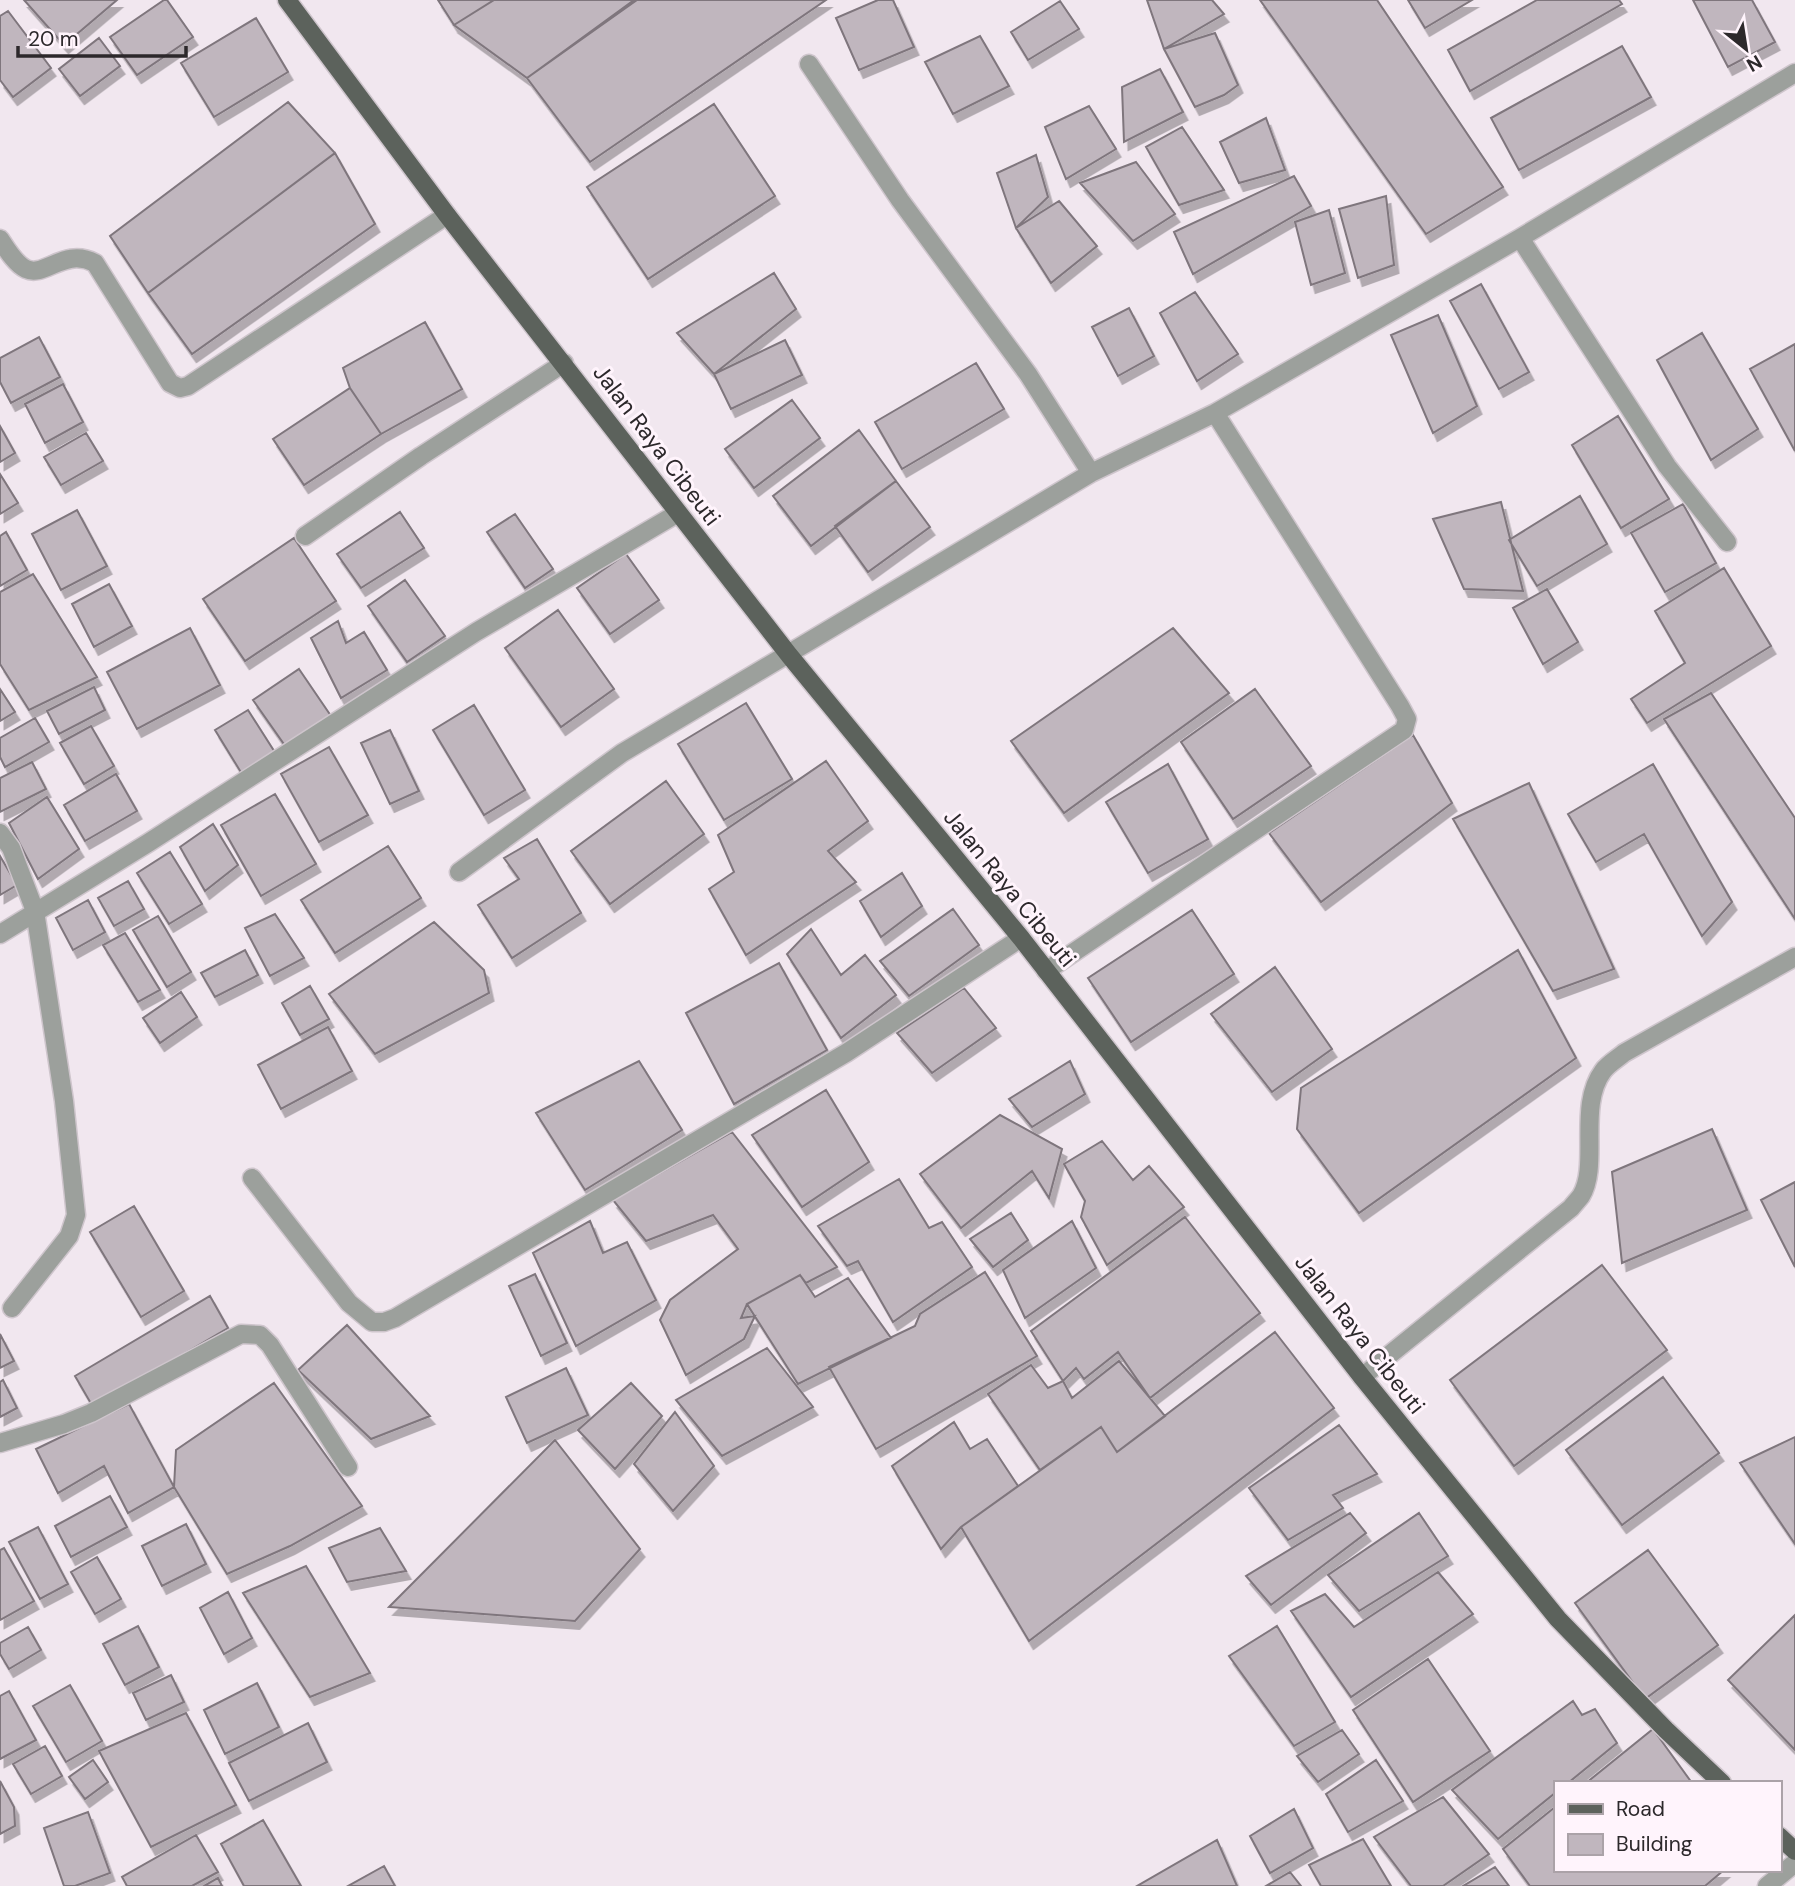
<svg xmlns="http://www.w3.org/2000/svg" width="1795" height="1886" font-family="'DM Sans',sans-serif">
<defs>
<filter id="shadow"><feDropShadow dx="4.5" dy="8" stdDeviation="0" flood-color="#0004"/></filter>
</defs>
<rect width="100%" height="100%" fill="#f1e7ef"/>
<path fill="#c0b6be" stroke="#7f767d" stroke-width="2" filter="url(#shadow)" d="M24,0H117L64,45Z
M164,0H167L193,37L137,75L110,37Z
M438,0H494L454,25Z
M494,0H634L527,78L454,25Z
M637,0H826L590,162L527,78Z
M878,0H893L914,47L859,70L836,18Z
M1147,0H1212L1224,14L1164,49Z
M1260,0H1377L1503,187L1426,234Z
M1408,0H1472L1425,28Z
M1537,0H1619L1622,4L1470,91L1448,50Z
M1693,0H1752L1775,42L1728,67Z
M1060,1L1079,29L1028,60L1011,32Z
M8,11L51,68L13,97L0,80V16Z
M256,18L288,72L214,117L181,63Z
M1215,33L1238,85L1224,95L1195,107L1164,49Z
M980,36L1009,86L953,114L925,62Z
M99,38L120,66L80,96L59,69Z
M1622,46L1651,97L1519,170L1491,118Z
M1160,69L1183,112L1124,142L1122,87Z
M288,102L335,153L148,293L110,236Z
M714,104L775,196L648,279L587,187Z
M1089,106L1116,149L1066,179L1045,127Z
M1266,118L1285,170L1239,183L1220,142Z
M1182,127L1224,190L1179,205L1146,147Z
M335,153L375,224L192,354L148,293Z
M1036,155L1048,197L1016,228L997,173Z
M1136,162L1175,214L1133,241L1080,183Z
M1294,176L1311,206L1193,274L1174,232Z
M1386,196L1394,265L1358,278L1339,209Z
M1059,201L1097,246L1051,283L1016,228Z
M1329,210L1345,273L1311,285L1295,222Z
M774,273L796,309L714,374L677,333Z
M1481,284L1529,372L1499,389L1450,301Z
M1195,292L1238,354L1197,381L1160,313Z
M1129,308L1154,356L1118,376L1092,327Z
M1438,315L1477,406L1433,433L1391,335Z
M425,322L462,389L381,434L350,388L343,368Z
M1702,333L1758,429L1711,460L1657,360Z
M39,337L60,377L11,403L0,382V358Z
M785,340L802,375L731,409L714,374Z
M1795,344V451L1750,369Z
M976,363L1004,409L902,469L875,422Z
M63,384L83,422L45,443L25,404Z
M350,388L381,434L304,485L273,439Z
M792,400L820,438L754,488L725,449Z
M1618,416L1669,499L1621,528L1572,445Z
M0,426L15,453L0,462Z
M859,430L896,481L811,546L773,496Z
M86,433L103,461L61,485L44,457Z
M0,474L18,503L0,514Z
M896,481L930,527L868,572L835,526Z
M1580,496L1607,544L1537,586L1509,540Z
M1501,502L1523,591L1464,589L1433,519Z
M1683,504L1716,563L1665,592L1631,533Z
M77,510L107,566L61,590L32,534Z
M400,512L424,548L361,588L337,554Z
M515,514L553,569L525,588L487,532Z
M6,532L27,570L0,586V536Z
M294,538L336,601L245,661L203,599Z
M626,554L659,600L610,634L577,588Z
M1724,568L1771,646L1647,723L1631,699L1685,663L1655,611Z
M33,574L97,677L29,710L0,664V592Z
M405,580L445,636L407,662L368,606Z
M109,584L132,626L94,647L72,604Z
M1547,589L1578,642L1543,664L1513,608Z
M558,610L614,689L561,727L505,648Z
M338,621L346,643L364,632L387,670L341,698L311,638Z
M190,628L220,685L137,729L107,672Z
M1173,628L1229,693L1064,813L1011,741Z
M299,669L331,716L286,747L253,700Z
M94,687L105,710L59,734L47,711Z
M0,689L15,712L0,721Z
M1255,689L1311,766L1233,819L1181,742Z
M1711,693L1795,818V919L1664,719Z
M746,703L792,779L724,820L678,744Z
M474,705L525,790L484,815L433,730Z
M248,710L276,754L242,774L215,730Z
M35,718L49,742L5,767L0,757V738Z
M91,726L114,766L84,784L60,743Z
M390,730L419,791L390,804L361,743Z
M1413,735L1452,803L1321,902L1269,833Z
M329,747L368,815L319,842L281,774Z
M826,761L868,821L828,851L856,882L746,955L709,889L734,872L718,835Z
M32,762L46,789L0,812V778Z
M1168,764L1208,839L1148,873L1106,802Z
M1653,764L1732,902L1702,936L1644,834L1596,862L1568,814Z
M116,774L137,811L85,841L64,805Z
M666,781L704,834L610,904L571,851Z
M1529,783L1614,969L1553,991L1453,819Z
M275,794L316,864L261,896L221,825Z
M47,797L79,849L38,879L9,823Z
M213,824L238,865L205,891L180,847Z
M537,839L581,913L512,958L478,905L519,879L504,858Z
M388,846L421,898L335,953L301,900Z
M170,852L202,904L169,924L137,873Z
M0,856L17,885L0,895Z
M902,873L922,906L881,937L860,901Z
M128,881L144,909L114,926L98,898Z
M88,900L105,932L73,950L56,918Z
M953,909L979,945L909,996L880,961Z
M1192,910L1234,974L1131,1042L1088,978Z
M275,914L304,958L270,976L245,928Z
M158,916L191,972L167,987L133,930Z
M434,922L484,970L489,993L375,1054L329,994Z
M811,929L841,975L865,955L896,995L841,1038L787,954Z
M125,933L160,990L138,1002L103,945Z
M245,950L258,975L215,997L201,973Z
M1518,950L1576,1058L1359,1213L1297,1129L1301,1088Z
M779,963L827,1050L734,1104L686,1013Z
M1275,967L1332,1049L1272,1092L1211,1014Z
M310,986L329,1019L300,1035L282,1003Z
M964,988L996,1028L932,1073L897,1033Z
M181,992L197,1017L160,1043L143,1018Z
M328,1027L352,1071L281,1109L258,1065Z
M639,1061L682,1130L585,1190L536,1113Z
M1070,1061L1085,1094L1032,1127L1009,1099Z
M826,1090L869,1162L802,1207L752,1135Z
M1000,1115L1062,1149L1049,1198L1032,1171L961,1228L920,1174Z
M1712,1129L1747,1210L1622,1263L1612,1172Z
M732,1132L837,1267L806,1283L800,1275L747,1304L741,1318L755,1316L744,1339L686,1375L660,1320L670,1300L738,1249L713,1215L646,1241L613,1200Z
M1102,1141L1133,1180L1149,1166L1184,1207L1107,1265L1081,1217L1085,1201L1064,1164Z
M899,1179L929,1228L942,1222L972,1267L893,1322L858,1261L847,1266L818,1226Z
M1795,1182V1267L1761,1200Z
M134,1206L184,1291L141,1317L90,1232Z
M1011,1213L1028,1240L993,1267L970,1239Z
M1185,1217L1260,1313L1150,1398L1118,1352L1084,1379L1076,1368L1063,1381L1031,1331Z
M590,1221L603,1253L627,1242L656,1300L576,1346L533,1253Z
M1072,1221L1096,1268L1025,1318L1003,1270Z
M1602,1265L1667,1350L1514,1466L1450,1380Z
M985,1272L1037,1356L876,1449L829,1367L915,1326L920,1314Z
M535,1274L567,1343L541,1356L509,1286Z
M800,1275L815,1297L848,1278L891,1338L798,1384L747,1304Z
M210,1296L228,1328L93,1407L75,1376Z
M347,1325L430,1416L371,1439L298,1370Z
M1275,1332L1334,1408L1029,1641L961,1527L1101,1427L1117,1452Z
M0,1334L14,1361L0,1368Z
M767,1348L813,1407L722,1456L676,1400Z
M1119,1361L1165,1416L1117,1452L1101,1427L1040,1470L988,1394L1031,1365L1048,1388L1063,1381L1072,1398Z
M566,1368L588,1415L527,1443L506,1397Z
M1663,1377L1719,1453L1622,1525L1566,1450Z
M3,1380L17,1408L0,1417V1382Z
M274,1383L362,1506L290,1546L227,1574L174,1487L176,1450Z
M631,1383L662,1416L615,1469L578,1430Z
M129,1404L174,1487L128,1513L104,1466L58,1493L36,1449Z
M675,1412L714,1466L673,1511L634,1464Z
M954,1422L970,1449L987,1439L1018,1486L961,1527L941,1549L892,1466Z
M1339,1425L1377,1474L1333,1495L1343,1508L1288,1540L1249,1488Z
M1795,1437V1544L1740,1463Z
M555,1440L640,1549L575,1621L389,1607Z
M110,1496L127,1527L71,1557L55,1526Z
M1350,1513L1366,1533L1271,1605L1246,1576Z
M1419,1513L1448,1556L1359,1611L1328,1575Z
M186,1524L206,1564L162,1586L142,1546Z
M38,1527L68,1584L40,1599L9,1542Z
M380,1528L406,1571L347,1582L329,1548Z
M4,1548L34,1601L0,1620V1550Z
M1648,1550L1718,1645L1645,1699L1575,1603Z
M97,1557L121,1599L95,1614L71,1572Z
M306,1566L370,1673L310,1697L243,1593Z
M1438,1572L1473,1614L1351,1697L1291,1611L1325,1594L1354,1627Z
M228,1592L252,1638L224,1654L200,1608Z
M1795,1615V1750L1728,1680Z
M138,1626L159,1667L125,1685L103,1644Z
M1277,1626L1335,1722L1294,1746L1229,1656Z
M28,1627L41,1650L9,1669L0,1654V1643Z
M1428,1659L1490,1751L1413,1802L1353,1710Z
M171,1675L184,1702L146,1720L133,1693Z
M257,1683L279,1727L225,1754L204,1710Z
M70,1685L102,1741L66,1762L33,1706Z
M9,1691L36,1740L0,1759V1696Z
M1573,1701L1582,1715L1595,1709L1617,1743L1568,1783H1555V1793L1498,1839L1452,1790Z
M186,1713L236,1805L151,1847L99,1751Z
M308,1723L327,1762L249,1801L229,1763Z
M1653,1729L1692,1783H1586Z
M1342,1730L1359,1754L1318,1782L1297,1756Z
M45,1746L62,1776L31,1794L13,1764Z
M93,1760L108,1782L85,1799L69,1777Z
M1376,1760L1403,1801L1348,1832L1326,1794Z
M0,1781L14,1807L15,1826L0,1834Z
M1443,1797L1489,1854L1443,1886H1411L1374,1837Z
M1555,1807V1870H1724L1705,1886H1530L1503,1849Z
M1294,1809L1313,1848L1270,1873L1250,1836Z
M88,1812L110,1873L75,1886H64L44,1828Z
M263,1820L301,1886H244L221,1844Z
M196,1835L218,1872L192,1886H127L122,1877Z
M1363,1839L1391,1886H1321L1309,1865Z
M1217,1840L1237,1886H1137Z
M384,1866L395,1886H348Z
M1495,1867L1509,1886H1463Z
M1290,1872L1301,1886H1266Z
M218,1878L222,1886H204Z"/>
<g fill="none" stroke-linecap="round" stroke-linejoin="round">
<g stroke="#cec5cc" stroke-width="21">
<path id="minor" d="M809,64L900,200L1028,374L1091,473
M1520,238L1667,466L1727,542
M0,239C6,248 15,264 26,269C45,278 64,247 95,263L170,383L180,388L188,386L447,215
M305,536L421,456L564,363
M0,833L11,848L35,911L64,1101L76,1215L69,1236L12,1308
M459,872L622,753L1091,473L1215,413L1520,238L1795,73
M0,934L148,843L476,632L678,513
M1046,971L1404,730L1407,719L1400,706L1215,413
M252,1178L349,1303L372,1322H384L395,1318L846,1053L1021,938
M1362,1377L1571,1208C1574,1204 1578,1200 1581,1196C1600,1165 1577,1106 1603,1071C1608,1064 1617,1059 1624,1053L1795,957
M0,1443L64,1424L91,1413L241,1334L260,1335L270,1345L348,1467
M1767,1886L1795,1863"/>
</g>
<g stroke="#cec5cc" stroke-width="21">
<path id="major" d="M287,0L447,215L789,655L1021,938L1362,1377L1558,1619L1666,1730L1722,1783
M1779,1836L1795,1851"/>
</g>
<use href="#minor" stroke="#9ca09c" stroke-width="18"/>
<use href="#major" stroke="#5c625c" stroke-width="18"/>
</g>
<g text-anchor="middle" stroke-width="6" stroke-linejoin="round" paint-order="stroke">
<g font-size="23" fill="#2c282b" stroke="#fff4fc">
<text transform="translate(657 445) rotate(53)" y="8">Jalan Raya Cibeuti</text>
<text transform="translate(1010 888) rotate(51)" y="8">Jalan Raya Cibeuti</text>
<text transform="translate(1360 1334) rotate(52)" y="8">Jalan Raya Cibeuti</text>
</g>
</g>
<rect x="1554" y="1781" width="228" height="91" fill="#fff4fc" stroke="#aba2a8" stroke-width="2"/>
<rect x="1568" y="1804" width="35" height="10" fill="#5c625c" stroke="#aba2a8" stroke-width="2"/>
<text x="1616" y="1816" font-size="21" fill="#2c282b">Road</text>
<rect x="1568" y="1834" width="35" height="21" fill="#c0b6be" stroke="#aba2a8" stroke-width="2"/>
<text x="1616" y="1851" font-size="21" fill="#2c282b">Building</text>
<g transform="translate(1746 49) rotate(150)" stroke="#fff4fc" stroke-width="5" paint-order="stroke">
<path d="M0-5L12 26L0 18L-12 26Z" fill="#2c282b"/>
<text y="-10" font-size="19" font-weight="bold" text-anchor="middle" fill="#2c282b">N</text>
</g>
<path d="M18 46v10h168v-10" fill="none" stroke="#2c282b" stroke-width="3.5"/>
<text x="28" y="46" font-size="21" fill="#2c282b" stroke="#fff4fc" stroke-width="5" paint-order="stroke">20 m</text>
</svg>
